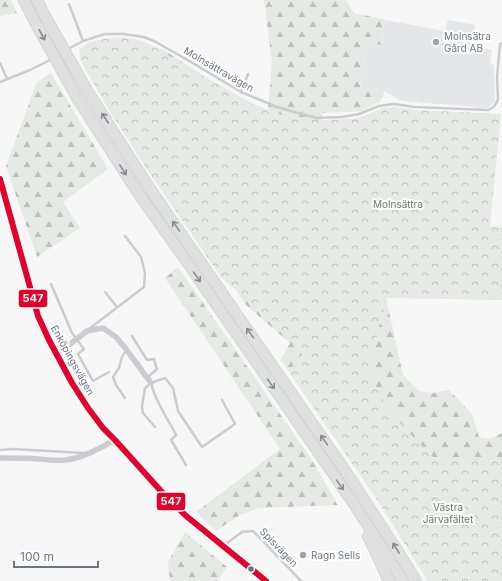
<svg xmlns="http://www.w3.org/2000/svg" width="502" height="581" font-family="Inter,sans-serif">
<defs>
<pattern id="forest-firs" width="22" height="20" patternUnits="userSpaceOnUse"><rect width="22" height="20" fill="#e6e9e5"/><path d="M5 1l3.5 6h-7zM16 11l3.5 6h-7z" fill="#bec1bf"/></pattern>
<pattern id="park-crowns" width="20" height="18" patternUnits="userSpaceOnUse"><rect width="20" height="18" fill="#e6e9e5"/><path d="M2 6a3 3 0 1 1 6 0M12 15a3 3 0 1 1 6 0" fill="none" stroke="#bec1bf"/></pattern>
</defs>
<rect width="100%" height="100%" fill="#f7f7f7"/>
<path fill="#e6e7e8" d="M386,20L445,31L448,20L475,25L471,46L492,50L490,62L494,66L495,102L487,108L402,101L384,91L361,90L365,42L382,45Z"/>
<path fill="url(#forest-firs)" d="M0,0H11L17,13L0,16Z
M264,0H346L354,13L386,20L382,45L365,42L361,90L384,91L383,97L379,102L361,111L322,113L317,265L386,298L403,375L419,391L432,393L449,390L472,414L479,437C488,440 494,438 502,433V483L368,486L281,360L290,343L246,305L127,135L135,41L164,50L224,89L268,111L272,63Z
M51,73L108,169L63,202L80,228L37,257L6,166L37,82Z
M178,267L310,457L338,505L259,508L240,515L216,531L196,512L280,449L165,278Z
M185,532L227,567L217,581H170L168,562Z"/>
<path fill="url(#park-crowns)" d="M120,37L135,39L147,43L254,105L282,115L295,118L320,120L352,119L364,116L383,108L393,107L416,110L501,114L490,226L502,227V300L386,298L377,336L371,357L372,377L381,397L396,418L415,439L435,459L502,457V581H428L376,498L289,372L302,354L274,321L246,299L221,277L146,168L109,110L80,60L79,49L90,42L107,38Z"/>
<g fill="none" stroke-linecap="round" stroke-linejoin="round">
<g stroke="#d3d4d4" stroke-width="12">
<path id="motorway" d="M24,0L34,20L77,98L138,193L187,262L354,504L403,581
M37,0L45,16L88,92L150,189L346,472L395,547L416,581
M368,536L389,581"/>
</g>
<path stroke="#ccccce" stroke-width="2.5" d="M69,4L83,41
M70,48L83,41L105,34H123L144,37L156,42L191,62L241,92L277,107L316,118L342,117L359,114L379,106L394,104L415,107L488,110C494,108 496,105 498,99L497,78L500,44L502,43
M0,63L7,79
M0,82L30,70L50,60
M241,92L248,74
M51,284L72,333L84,349L78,354L93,381L109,372
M105,292L117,307
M89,329L144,287L145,273L141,257L125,236
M132,336L147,360L154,359L157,369L147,378
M151,383C155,402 168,418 176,435L171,440L186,465
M125,398L116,385L113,377L119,368L122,357L126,350
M155,427L143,413L142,407L145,388L151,383L165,378L173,388L178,411L202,447L235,424L222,400
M0,450L13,449L84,453
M223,546L242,532L253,531L301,581"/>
<path stroke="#ccccce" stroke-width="5.5" d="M57,354L87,331L103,328L116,337L126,349L151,383
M0,458C13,458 25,458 38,459C47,460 56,461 66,460C83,458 100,448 115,440"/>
<path stroke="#ccccce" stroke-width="7" d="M0,179L38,316L49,340L72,383L88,408L103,428L115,440L160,490L185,515L265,581"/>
<use href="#motorway" stroke="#e0e0e1" stroke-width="10"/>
<g stroke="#fff" stroke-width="9">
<path id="bus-1" d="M0,179L38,316L49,340L72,383L88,408L103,428L115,440L160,490L185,515L266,581"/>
</g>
<use href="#bus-1" stroke="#e4002b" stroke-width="6"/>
</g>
<defs><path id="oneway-shaft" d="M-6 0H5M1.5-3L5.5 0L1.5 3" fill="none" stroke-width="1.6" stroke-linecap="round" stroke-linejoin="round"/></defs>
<g stroke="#828b96">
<use href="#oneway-shaft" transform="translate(42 35) rotate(61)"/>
<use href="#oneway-shaft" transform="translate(105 118) rotate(-123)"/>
<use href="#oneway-shaft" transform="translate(123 170) rotate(58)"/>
<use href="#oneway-shaft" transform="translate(176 226) rotate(-125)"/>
<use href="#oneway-shaft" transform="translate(197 277) rotate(55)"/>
<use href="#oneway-shaft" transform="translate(250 333) rotate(-125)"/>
<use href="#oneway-shaft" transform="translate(271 384) rotate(55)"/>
<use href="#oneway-shaft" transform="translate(324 440) rotate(-125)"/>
<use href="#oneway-shaft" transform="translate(340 485) rotate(55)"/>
<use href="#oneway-shaft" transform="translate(396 548) rotate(-122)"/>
</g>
<g fill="#9ca3ac" stroke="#fff" stroke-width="1.5">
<circle cx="436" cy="42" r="4"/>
<circle cx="303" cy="555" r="4"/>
</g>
<circle fill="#6b7683" stroke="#fff" stroke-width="1.5" cx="251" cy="569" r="3.5"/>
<g text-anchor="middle" stroke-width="4" stroke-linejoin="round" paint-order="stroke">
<g font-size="10" fill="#6b7683" stroke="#fff" text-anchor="start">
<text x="444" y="40">Molnsätra<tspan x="444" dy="12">Gård AB</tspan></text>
<text x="311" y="559">Ragn Sells</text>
</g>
<g font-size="10" fill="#6b7683" stroke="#fff">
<text transform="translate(219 69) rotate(30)" y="4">Molnsättravägen</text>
<text transform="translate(73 360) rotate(61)" y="4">Enköpingsvägen</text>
<text transform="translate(279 547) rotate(46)" y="4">Spisvägen</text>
</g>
<g font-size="10" fill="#6b7b69" stroke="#fff">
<text x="398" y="208">Molnsättra</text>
<text x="448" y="511">Västra<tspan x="448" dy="12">Järvafältet</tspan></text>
</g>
</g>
<g stroke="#fff" stroke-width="1.5">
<rect x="18" y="289" width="30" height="19" rx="4" fill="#e4002b"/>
<rect x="156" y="492" width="30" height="19" rx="4" fill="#e4002b"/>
</g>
<g font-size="11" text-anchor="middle" font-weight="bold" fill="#fff">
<text x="33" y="302">547</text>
<text x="171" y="505">547</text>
</g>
<path d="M14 561v6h84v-6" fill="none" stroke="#6b7683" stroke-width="2"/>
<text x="20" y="561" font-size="12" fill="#6b7683" stroke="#ffffff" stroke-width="3" paint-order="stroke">100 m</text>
</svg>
